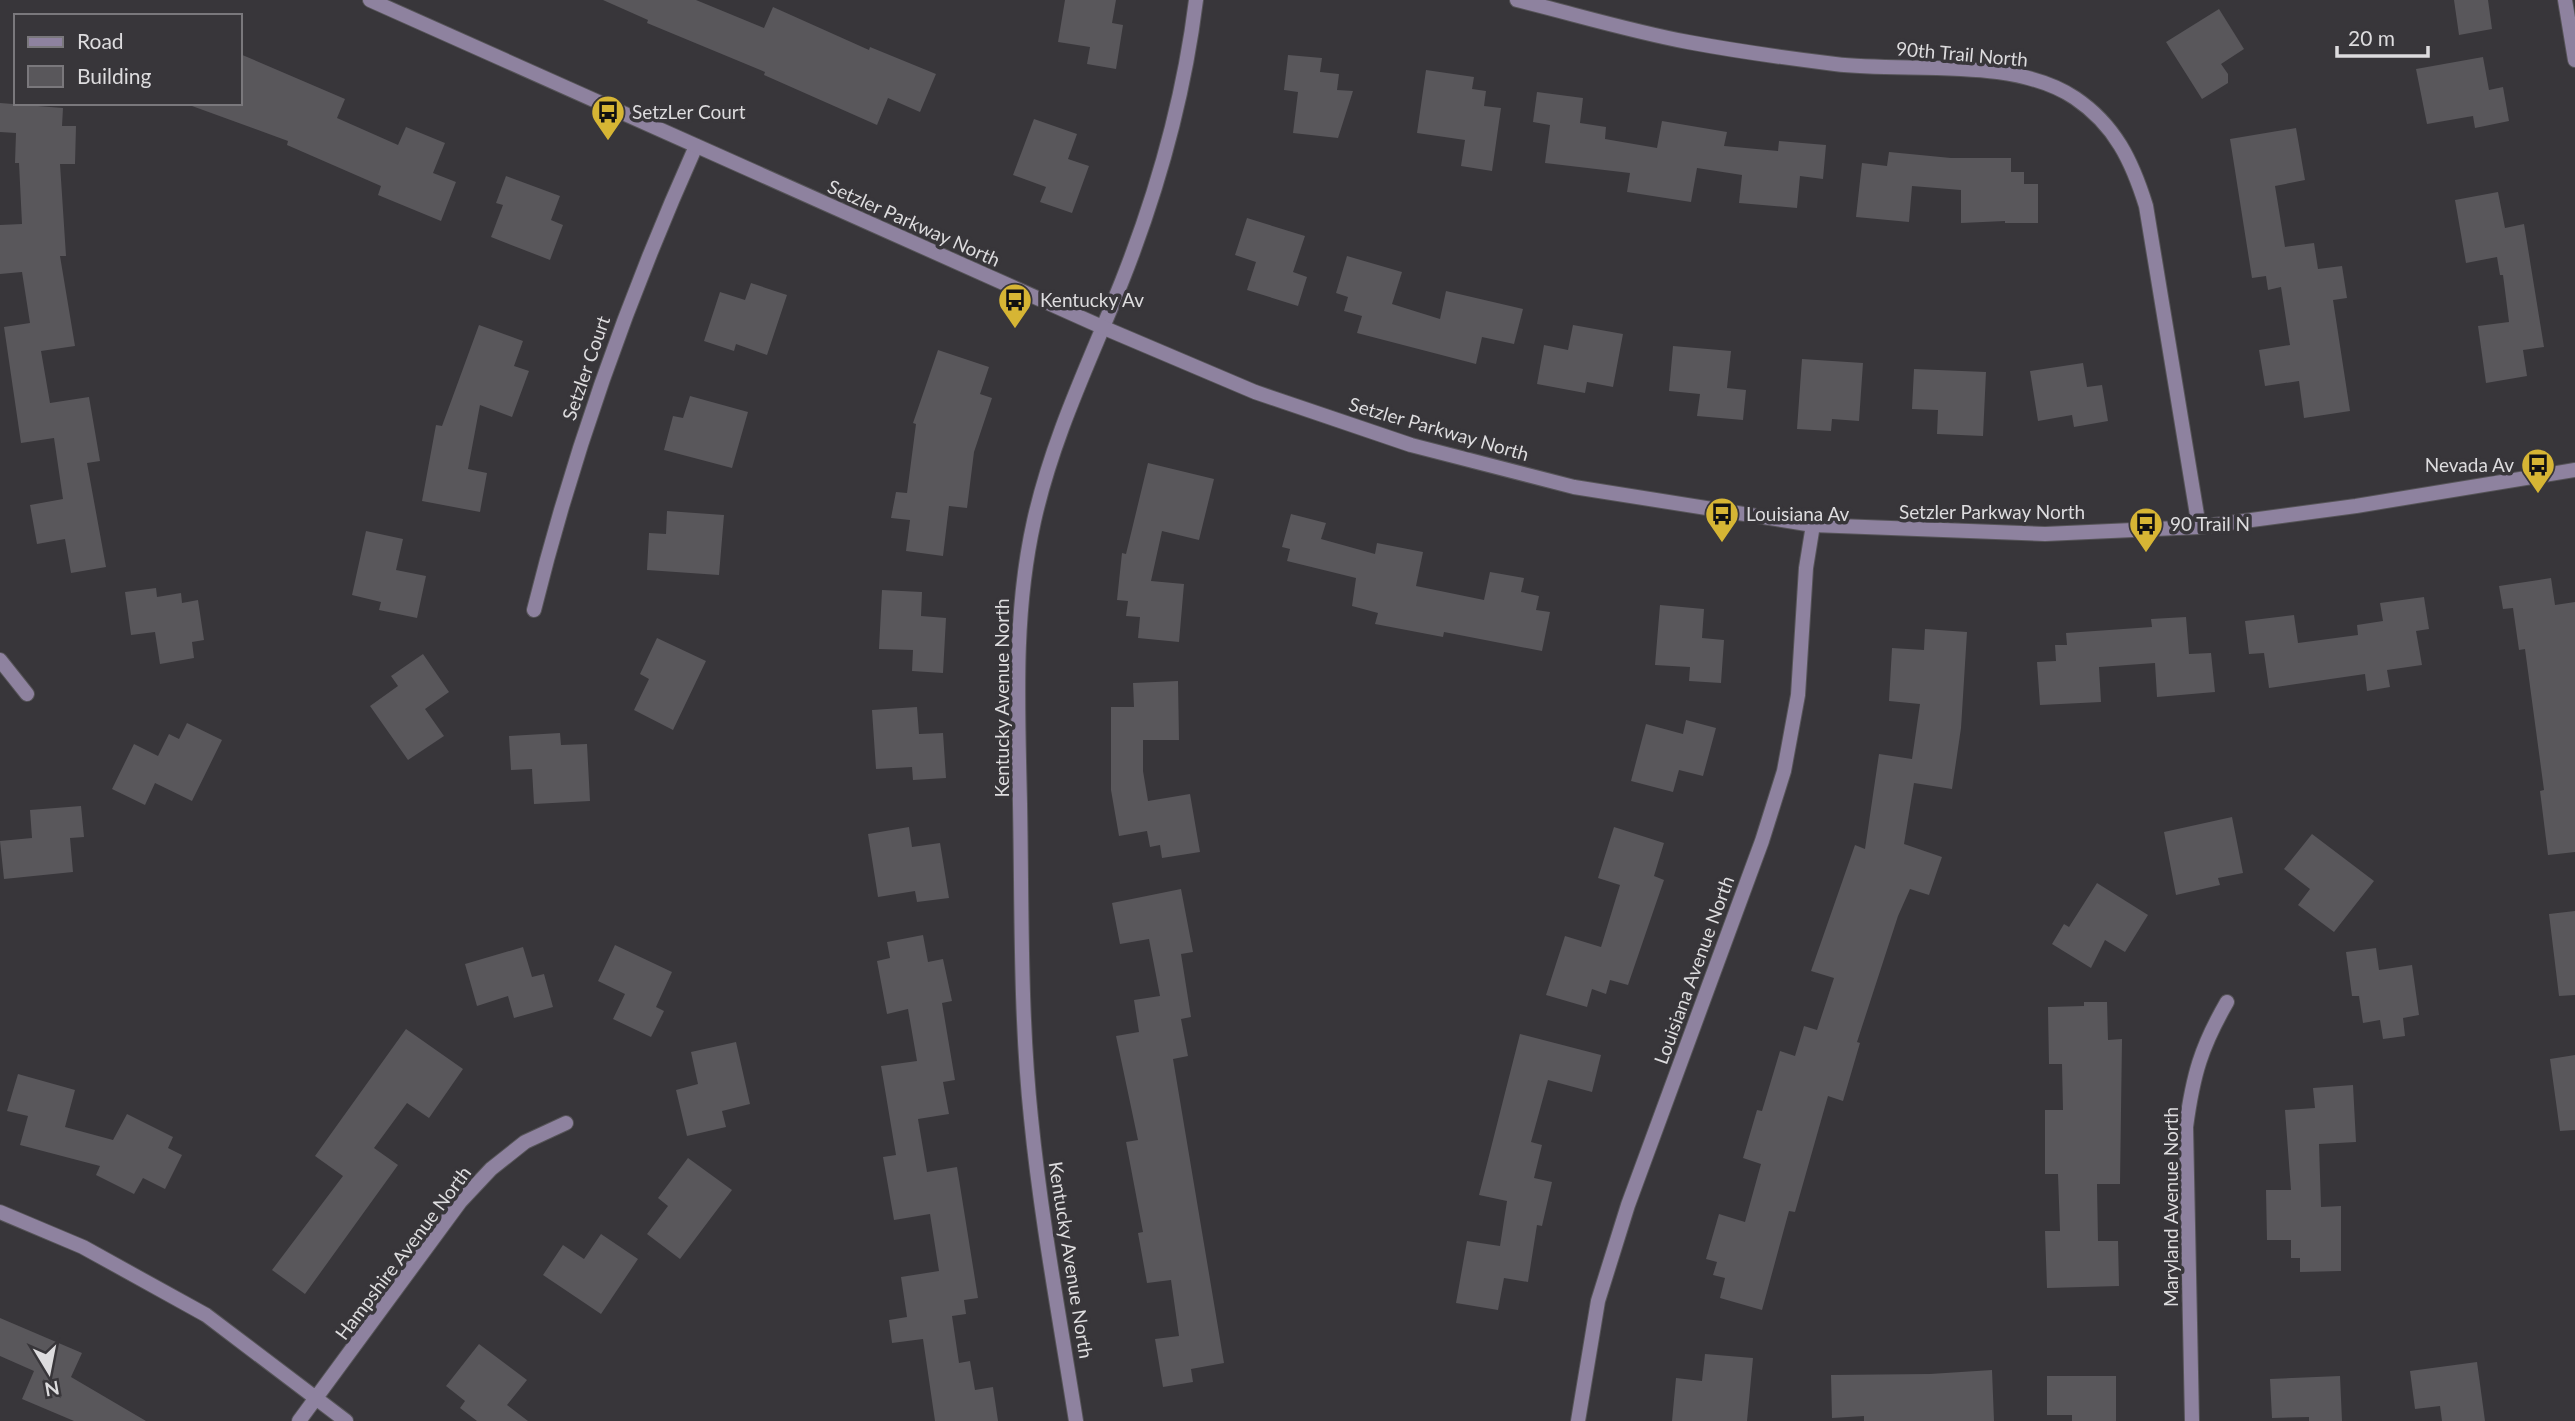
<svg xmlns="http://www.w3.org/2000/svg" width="2575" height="1421" font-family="Lato,sans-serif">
<rect width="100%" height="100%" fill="#38363a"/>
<path fill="#59575b" d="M603,0H696L764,28L773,7L869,50L870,47L936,74L920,112L888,98L877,125L764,75L765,72L647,23L648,20Z
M1065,0H1116L1112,23L1123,25L1116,69L1087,64L1090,47L1058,42Z
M2454,0H2488L2492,29L2459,35Z
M2219,9L2244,49L2221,64L2228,74V83L2202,99L2166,42Z
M240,54L345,99L337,118L398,145L406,127L445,143L433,173L456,182L441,221L378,195L381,186L287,145L288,141L192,106L193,103H240Z
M1288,55L1322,58L1320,72L1339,74L1337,90L1353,91L1338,138L1293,133L1298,92L1284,90Z
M2483,57L2489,90L2503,87L2509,121L2475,128L2473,116L2427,124L2416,69Z
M1426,70L1474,77L1472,89L1486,91L1484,106L1501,108L1492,171L1461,166L1465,140L1417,133Z
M1537,92L1583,98L1580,123L1606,127L1605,139L1657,148L1662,121L1727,132L1724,146L1778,151L1779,141L1826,145L1823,179L1800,176L1797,208L1739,203L1742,175L1697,168L1691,202L1627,192L1630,173L1545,163L1550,125L1533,122Z
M0,103L63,108L62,126H76L75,164H60L66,256H60L75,346L41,351L50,403L89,397L100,461L87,463L106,567L71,573L65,539L37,544L30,505L63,499L54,438L21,443L4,327L30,323L22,272L0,274V225L22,224L19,163H15L16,133L0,132Z
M1034,119L1077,134L1068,159L1089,166L1072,213L1040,202L1046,187L1013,175Z
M2296,128L2305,180L2275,186L2285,247L2314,243L2318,269L2342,266L2347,298L2333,300L2350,411L2304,418L2299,381L2265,386L2259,350L2290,345L2281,287L2268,290L2266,276L2252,278L2230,139Z
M1889,152L1951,158H2011V172H2024V184H2038V223H2005V221L1961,223V190L1912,186L1909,222L1856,217L1862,163L1887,166Z
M506,176L560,196L551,220L563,225L550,260L491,237L503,205L496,203Z
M2498,192L2505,228L2524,224L2544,347L2523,350L2527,376L2486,383L2478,326L2509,322L2503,275H2500L2497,257L2466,263L2455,200Z
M1247,218L1305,236L1293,272L1307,277L1298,306L1247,290L1256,262L1235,255Z
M1347,256L1402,272L1392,304L1440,319L1446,291L1523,309L1514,344L1482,337L1476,364L1357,333L1362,316L1344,311L1348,297L1336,293Z
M751,283L787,295L767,355L736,344L734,351L704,341L720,292L745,300Z
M479,325L523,341L514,366L529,371L512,417L480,405L468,469L487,473L480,512L422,501L436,425L442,426Z
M1573,325L1623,334L1613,387L1587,382L1585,393L1537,384L1544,345L1568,350Z
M1673,346L1731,351L1727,388L1746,390L1743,420L1697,416L1700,394L1669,391Z
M938,350L989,367L980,394L992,398L974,452L967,508L949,506L943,556L906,551L910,520L891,518L896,492L907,493L916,424L913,423Z
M1802,359L1863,363L1859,421L1832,419L1831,431L1797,429Z
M2083,363L2087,387L2102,385L2108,421L2074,427L2072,415L2038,421L2030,371Z
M1914,369L1986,372L1983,436L1937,434L1938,410L1912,409Z
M690,396L748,412L732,468L664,450L673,416L683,418Z
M1148,463L1214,479L1199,540L1162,531L1151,581L1184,584L1179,642L1138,638L1140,617L1126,616L1128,601L1117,600L1122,553L1126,554Z
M667,511L724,515L719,575L647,570L649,533L666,534Z
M1291,514L1326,523L1321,539L1375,554L1377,543L1423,552L1416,586L1484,600L1490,572L1524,578L1521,592L1539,596L1536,610L1550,612L1542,651L1444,632L1443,637L1375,624L1378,613L1352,606L1356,578L1287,561L1290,549L1282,547Z
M366,531L403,539L396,570L426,576L417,618L379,610L381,602L352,595Z
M2551,578L2555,605L2575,602V852L2548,855L2540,791L2544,790L2525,649L2519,650L2513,608L2503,609L2499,586Z
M156,588L157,597L181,593L182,603L198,600L204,640L192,642L194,658L160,664L155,632L131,635L125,592Z
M882,590L922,592L921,616L946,618L943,673L912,671L913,650L879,649Z
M2424,597L2429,629L2416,631L2422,665L2387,670L2390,687L2367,691L2365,674L2269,688L2264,653L2249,654L2245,621L2294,615L2298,643L2358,635L2357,625L2383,621L2380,603Z
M1660,605L1704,609L1702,638L1724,640L1721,683L1689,681L1690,667L1655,665Z
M2186,617L2189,654L2211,653L2215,692L2157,697L2155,663L2099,667L2101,702L2040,705L2037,662L2056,661L2055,645H2067L2066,633L2152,627L2151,619Z
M1925,629L1967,632L1961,728L1952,789L1914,783L1904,844L1942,857L1929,895L1910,889L1898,916L1857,1042L1860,1043L1843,1101L1828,1096L1795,1212L1789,1211L1762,1310L1720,1298L1725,1278L1713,1275L1717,1262L1706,1259L1719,1214L1745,1222L1761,1164L1743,1158L1757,1110L1762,1111L1780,1051L1795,1056L1804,1026L1817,1030L1834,978L1811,971L1855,845L1865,849L1879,754L1912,759L1920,704L1889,701L1892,648L1924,650Z
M657,638L706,661L673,730L634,710L649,679L640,674Z
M423,654L449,692L425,709L444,736L408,760L370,706L398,686L391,676Z
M1178,681L1179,740H1143V771L1148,801L1190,794L1200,852L1162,858L1160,845L1150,847L1147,831L1119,836L1111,790V707H1134L1133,683Z
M917,707L919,734L943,733L946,778L913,780L912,767L876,769L872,710Z
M1686,720L1716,728L1703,776L1679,770L1673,792L1631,781L1646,724L1683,734Z
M187,723L222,740L192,801L155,783L145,805L112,789L134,744L158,756L169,734L179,739Z
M560,733L561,745L587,744L590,801L534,804L532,769L511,770L509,736Z
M81,806L84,837L70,838L73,872L4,879L0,841L32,838L30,810Z
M2232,817L2243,873L2218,878L2220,885L2176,895L2164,832Z
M909,827L912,847L940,843L949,898L917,902L915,891L878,897L868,834Z
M1614,827L1664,843L1654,876L1664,880L1628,985L1610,980L1606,994L1592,989L1587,1007L1546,995L1565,936L1601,947L1620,885L1598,878Z
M2312,834L2374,881L2334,932L2298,905L2310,889L2284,869Z
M2097,883L2148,915L2125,952L2105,940L2091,968L2052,944L2064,924L2069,927Z
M1181,889L1193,952L1181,954L1191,1017L1181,1019L1188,1056L1173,1059L1224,1363L1191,1369L1193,1382L1163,1387L1155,1339L1179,1336L1171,1280L1147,1283L1138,1233L1143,1232L1126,1142L1138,1140L1116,1036L1139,1032L1134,1000L1160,996L1149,939L1120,944L1112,903Z
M2575,911V995L2559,996L2549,914Z
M923,935L928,962L943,959L952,1001L942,1003L955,1080L943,1082L949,1114L918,1119L927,1172L957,1167L978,1298L964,1300L966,1314L952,1316L959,1363L970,1361L975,1390L993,1387L998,1421H935L923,1339L892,1343L889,1320L907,1317L901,1277L939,1271L930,1214L894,1220L883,1157L896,1155L881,1066L917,1061L908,1009L887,1014L877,961L890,958L887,942Z
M615,945L672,972L656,1007L664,1011L651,1037L613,1019L625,994L598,981Z
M523,947L532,977L544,974L553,1007L514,1018L508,996L477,1006L465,964Z
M2376,948L2379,970L2412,965L2419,1015L2403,1018L2405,1036L2383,1039L2380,1020L2363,1023L2359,996H2352L2346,952Z
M2084,1002H2107L2108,1040L2122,1039L2120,1184H2097L2098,1241H2118L2119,1286L2047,1288L2045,1231H2060L2058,1174H2045V1110H2063L2062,1064H2049L2048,1007L2084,1006Z
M406,1029L463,1069L429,1118L407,1103L374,1148L398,1165L305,1294L272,1270L343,1176L315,1156Z
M1520,1034L1601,1055L1592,1092L1548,1080L1531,1142L1542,1145L1534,1178L1552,1182L1542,1226L1537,1225L1528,1282L1504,1278L1498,1310L1456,1303L1467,1241L1500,1246L1507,1201L1479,1195Z
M736,1042L750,1104L722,1111L726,1127L687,1136L676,1090L698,1084L691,1052Z
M2575,1055V1130L2560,1131L2550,1059Z
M18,1074L75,1090L65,1127L113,1140L127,1114L173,1137L168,1148L182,1155L165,1189L143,1178L134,1194L96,1175L100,1166L20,1145L28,1116L7,1111Z
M2353,1085L2356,1142L2319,1144L2321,1207L2341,1206V1271L2300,1272V1258H2291V1240H2267L2266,1190H2291L2285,1110L2315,1108L2313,1088Z
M688,1158L732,1190L680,1259L647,1234L668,1206L658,1198Z
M601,1234L638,1259L601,1314L543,1275L563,1245L584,1259Z
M0,1318L82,1353L71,1377L146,1421H74L22,1399L34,1371L0,1356Z
M479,1344L527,1380L507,1405L528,1421H477L460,1408L465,1401L446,1386Z
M1705,1354L1753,1358L1747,1421H1672L1676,1378L1702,1381Z
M2477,1362L2485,1421H2442L2440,1406L2415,1409L2410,1371Z
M1992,1370L1994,1421H1864V1416L1832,1418L1831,1375L1930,1374Z
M2047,1376H2116V1421H2072V1415H2047Z
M2340,1376L2342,1421H2309V1417L2272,1418L2270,1379Z"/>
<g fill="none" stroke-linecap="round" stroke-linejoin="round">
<g stroke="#565458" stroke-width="16">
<path id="minor" d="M1517,0C1574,14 1630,31 1688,42C1736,51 1786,58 1835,64C1908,73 2012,56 2075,98C2115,125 2132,161 2146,206L2199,527
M2565,0L2575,60
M534,610C574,449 628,298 696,146
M0,660L27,694
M0,1212L83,1247L206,1315L346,1421
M299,1421L460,1202L491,1169L525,1142L566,1123
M1076,1421C1060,1320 1041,1219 1031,1118C1020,1014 1022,908 1020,804C1018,708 1013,615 1034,521C1053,436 1090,361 1122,281C1158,190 1184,97 1196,0
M1578,1421L1598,1301L1628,1205L1762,841L1784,771L1798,695L1806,568L1813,525
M2192,1421L2186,1127C2193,1075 2201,1047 2227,1002"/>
</g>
<g stroke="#565458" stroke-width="16">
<path id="tertiary" d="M370,0L1102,327L1255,392L1411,445L1574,487L1813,525L2045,534L2199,527L2356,506L2575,470"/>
</g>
<use href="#minor" stroke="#8e829f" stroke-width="14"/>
<use href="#tertiary" stroke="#8e829f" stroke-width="14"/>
</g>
<defs>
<g id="bus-pin" transform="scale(1.75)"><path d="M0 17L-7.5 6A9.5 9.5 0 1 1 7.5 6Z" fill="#d6b534" stroke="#38363a"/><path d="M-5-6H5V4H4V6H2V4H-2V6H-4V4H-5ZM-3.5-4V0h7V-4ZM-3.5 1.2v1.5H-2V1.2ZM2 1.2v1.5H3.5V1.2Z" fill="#111"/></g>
</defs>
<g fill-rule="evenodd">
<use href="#bus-pin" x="608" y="112"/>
<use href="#bus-pin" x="1015" y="300"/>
<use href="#bus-pin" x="2538" y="465"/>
<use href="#bus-pin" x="1722" y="514"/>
<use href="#bus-pin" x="2146" y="524"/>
</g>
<g text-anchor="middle" stroke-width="7" stroke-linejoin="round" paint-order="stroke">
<g font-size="19" fill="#dddcde" stroke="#38363a">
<text transform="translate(1962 54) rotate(5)" y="7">90th Trail North</text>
<text transform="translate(914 223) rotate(24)" y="7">Setzler Parkway North</text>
<text transform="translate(586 368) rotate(-71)" y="7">Setzler Court</text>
<text transform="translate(1439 429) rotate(16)" y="7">Setzler Parkway North</text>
<text x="1992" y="519">Setzler Parkway North</text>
<text transform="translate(1002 698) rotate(-90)" y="7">Kentucky Avenue North</text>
<text transform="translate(1694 970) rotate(-70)" y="7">Louisiana Avenue North</text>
<text transform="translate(2171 1207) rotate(-90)" y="7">Maryland Avenue North</text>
<text transform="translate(403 1253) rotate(-53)" y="7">Hampshire Avenue North</text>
<text transform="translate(1071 1260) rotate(81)" y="7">Kentucky Avenue North</text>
</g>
<g font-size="19" fill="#dddcde" stroke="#38363a" text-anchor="start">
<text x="632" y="119">SetzLer Court</text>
<text x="1040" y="307">Kentucky Av</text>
<text x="2514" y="472" text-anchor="end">Nevada Av</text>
<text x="1746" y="521">Louisiana Av</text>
<text x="2170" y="531">90 Trail N</text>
</g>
</g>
<rect x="14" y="14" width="228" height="91" fill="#38363a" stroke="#7a787c" stroke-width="2"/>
<rect x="28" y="37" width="35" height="10" fill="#8e829f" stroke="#7a787c" stroke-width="2"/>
<text x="77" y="49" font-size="21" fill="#dddcde">Road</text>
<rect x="28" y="66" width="35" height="21" fill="#59575b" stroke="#7a787c" stroke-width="2"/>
<text x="77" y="84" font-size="21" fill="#dddcde">Building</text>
<g transform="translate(49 1372) rotate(170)" stroke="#38363a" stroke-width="5" paint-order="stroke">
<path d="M0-5L12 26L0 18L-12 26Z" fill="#dddcde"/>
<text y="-10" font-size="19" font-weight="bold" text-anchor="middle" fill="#dddcde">N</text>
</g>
<path d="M2337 46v10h91v-10" fill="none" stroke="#dddcde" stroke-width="3.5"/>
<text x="2348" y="46" font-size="21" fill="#dddcde" stroke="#38363a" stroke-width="5" paint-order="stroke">20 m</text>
</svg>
